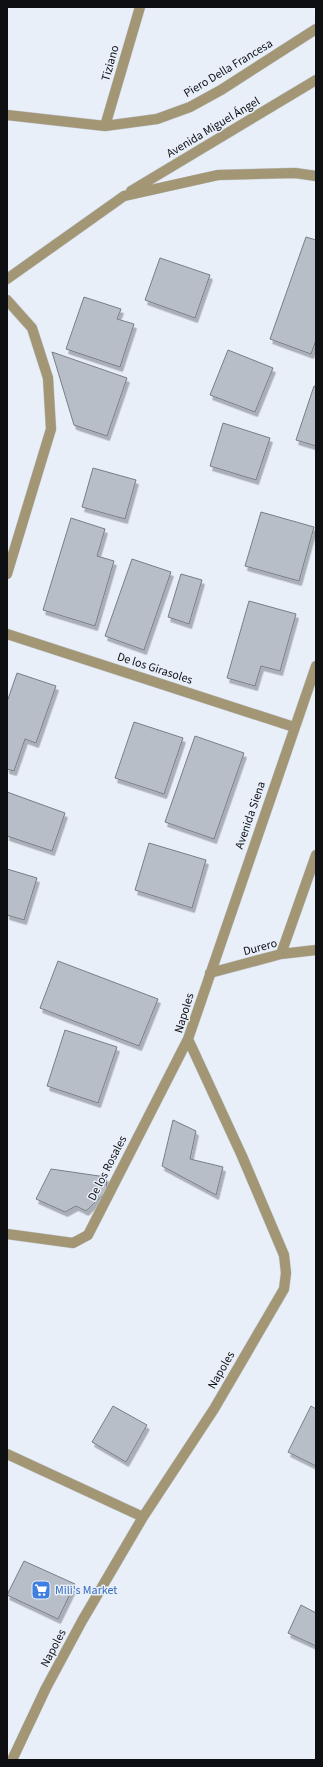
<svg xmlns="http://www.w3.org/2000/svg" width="323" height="1767" font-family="'Source Sans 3',sans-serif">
<defs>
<filter id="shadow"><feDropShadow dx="2.5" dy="4.5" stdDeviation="0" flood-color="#0004"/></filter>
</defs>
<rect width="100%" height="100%" fill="#e8eff9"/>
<path fill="#b7bec7" stroke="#787e87" filter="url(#shadow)" d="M306,237L316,240V340L311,354L270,339Z
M160,258L210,275L195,318L145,300Z
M84,297L121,309L117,319L134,324L120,367L66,349Z
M228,350L273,368L255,412L210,395Z
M52,352L127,378L107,436L74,425Z
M314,386L316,387V446L296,440Z
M223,423L270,438L256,480L210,466Z
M93,468L136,480L125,519L82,507Z
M261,512L314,527L299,581L245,566Z
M71,518L105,529L97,556L114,561L95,626L43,610Z
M132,559L171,572L144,650L105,636Z
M181,574L202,580L189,624L168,617Z
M249,601L296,614L280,671L261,666L255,686L227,678Z
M17,673L56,686L36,743L25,739L14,771L7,769V702Z
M134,722L183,738L164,794L115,778Z
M195,736L244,753L214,839L165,822Z
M7,792L65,813L52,851L7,836Z
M149,843L206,860L192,908L135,890Z
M7,869L37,878L24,920L7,915Z
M58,961L158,999L139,1046L40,1008Z
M65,1030L117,1047L98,1103L47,1086Z
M173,1120L196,1131L190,1159L223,1167L216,1195L162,1166Z
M51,1169L106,1177L107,1191L86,1211L76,1206L65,1212L36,1199Z
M113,1406L147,1425L126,1462L92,1442Z
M311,1406L316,1409V1466L288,1452Z
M24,1561L75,1584L58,1619L7,1595Z
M301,1605L316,1613V1646L288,1633Z"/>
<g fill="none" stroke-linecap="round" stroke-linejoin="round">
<g stroke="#c5cbd4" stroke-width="11">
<path id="street" d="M7,115L105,126L157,119L190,107L221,90L316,29
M105,126L140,7
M131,191L316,80
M7,279L124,196L218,175L295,173L316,176
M7,300L32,328L48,378L51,429L7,574
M7,634L294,727
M281,954L316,855
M210,973L281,954L316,950
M7,1234L73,1243L88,1235L188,1039L316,666
M7,1454L143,1517
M12,1760L46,1688L82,1621L143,1517L214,1409L284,1289L286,1273L284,1255L242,1156L188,1039"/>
</g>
<use href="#street" stroke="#a29674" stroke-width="10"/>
</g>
<defs>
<g id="supermarket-square" transform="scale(1)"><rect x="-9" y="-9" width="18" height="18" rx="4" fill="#3f7fe0" stroke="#e8eff9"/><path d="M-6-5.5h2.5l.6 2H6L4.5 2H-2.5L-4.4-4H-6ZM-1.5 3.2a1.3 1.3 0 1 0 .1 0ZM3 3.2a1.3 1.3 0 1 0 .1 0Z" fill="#fff"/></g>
</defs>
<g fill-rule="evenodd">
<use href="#supermarket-square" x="41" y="1590"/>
</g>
<g text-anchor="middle" stroke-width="3" stroke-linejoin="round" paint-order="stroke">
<g font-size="12" fill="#0d0f12" stroke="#e8eff9">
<text transform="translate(110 63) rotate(-74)" y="4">Tiziano</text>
<text transform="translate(228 68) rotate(-31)" y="4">Piero Della Francesa</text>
<text transform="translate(213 127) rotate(-31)" y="4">Avenida Miguel Ángel</text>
<text transform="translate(155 668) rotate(18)" y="4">De los Girasoles</text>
<text transform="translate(250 815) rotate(-71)" y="4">Avenida Siena</text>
<text transform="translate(260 947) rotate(-15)" y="4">Durero</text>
<text transform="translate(184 1013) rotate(-73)" y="4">Napoles</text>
<text transform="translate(107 1168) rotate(-63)" y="4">De los Rosales</text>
<text transform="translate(221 1370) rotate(-60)" y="4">Napoles</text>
<text transform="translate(53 1648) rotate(-62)" y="4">Napoles</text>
</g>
<g font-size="12" fill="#366cbe" stroke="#e8eff9" text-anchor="start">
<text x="55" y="1594">Mili's Market</text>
</g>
</g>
<rect width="323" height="1767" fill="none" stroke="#0d0f12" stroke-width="16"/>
</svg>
